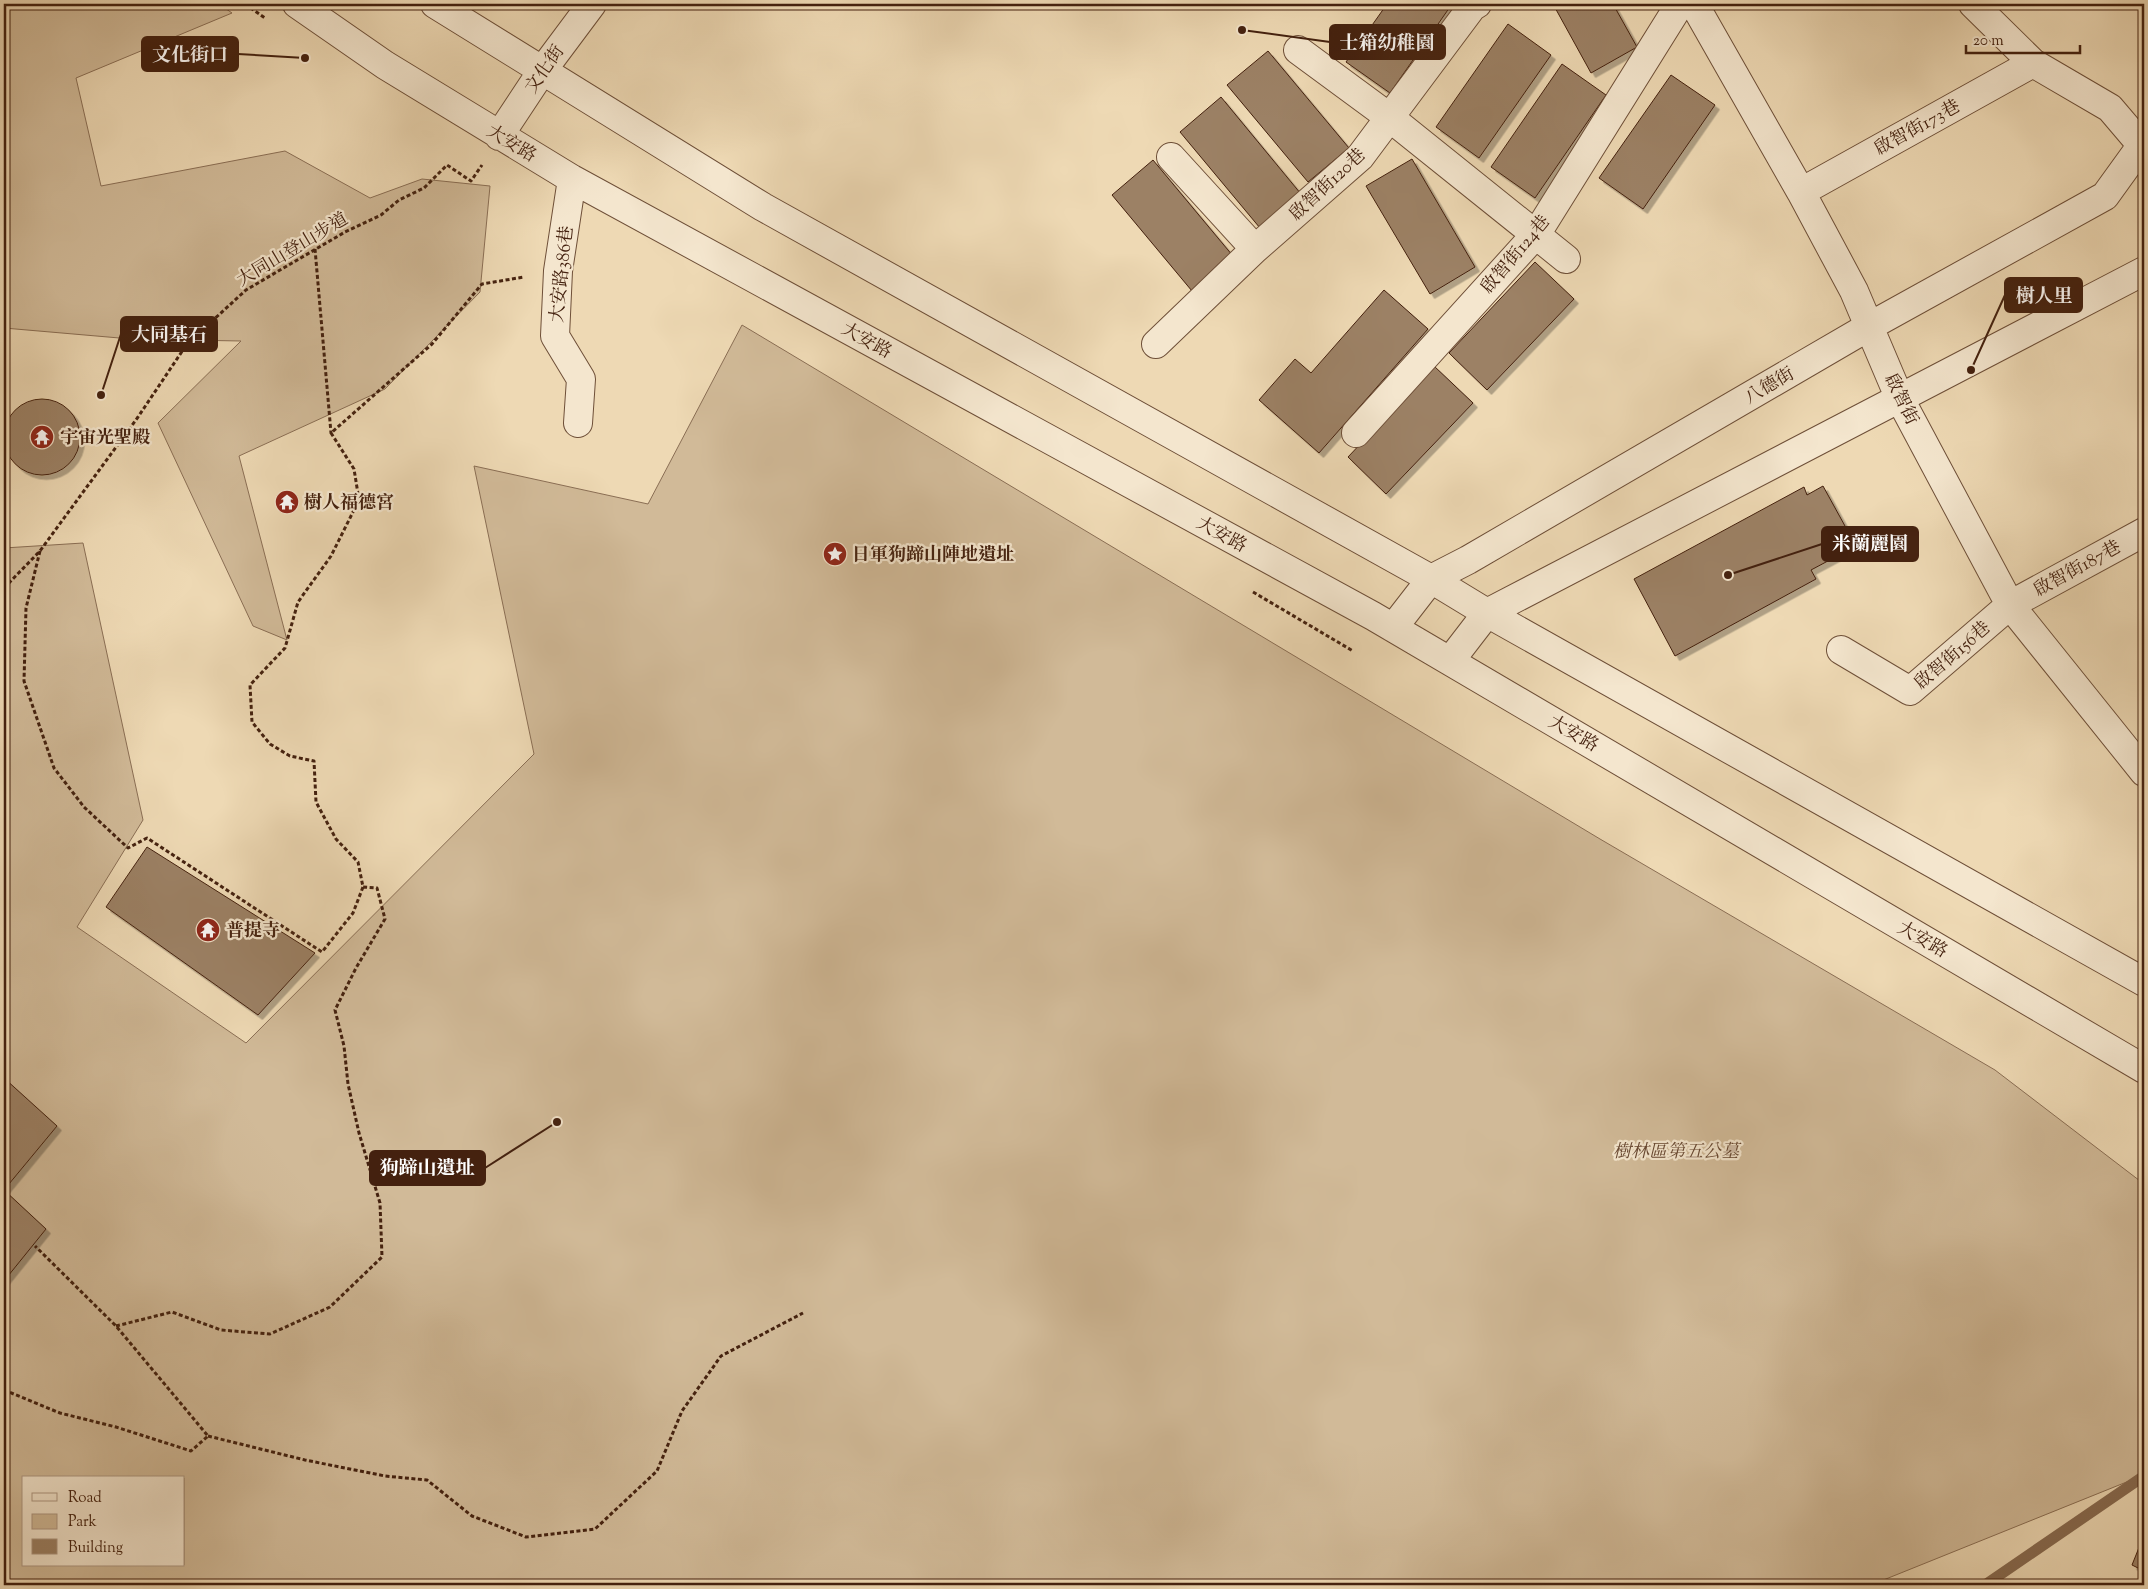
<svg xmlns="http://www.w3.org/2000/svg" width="2148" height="1589" font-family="'Sorts Mill Goudy','Noto Serif TC',serif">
<defs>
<filter id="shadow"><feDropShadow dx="4.5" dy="4.5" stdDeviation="0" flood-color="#0004"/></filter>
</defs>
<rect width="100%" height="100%" fill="#eed9b4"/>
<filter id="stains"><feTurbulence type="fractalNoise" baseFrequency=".004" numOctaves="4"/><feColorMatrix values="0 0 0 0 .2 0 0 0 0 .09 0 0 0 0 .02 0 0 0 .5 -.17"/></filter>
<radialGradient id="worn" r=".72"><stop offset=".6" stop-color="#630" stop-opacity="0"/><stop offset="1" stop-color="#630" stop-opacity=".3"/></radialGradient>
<path fill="#d1ba98" stroke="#8a6e54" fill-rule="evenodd" d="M4,4H219L232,13L76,78L101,186L285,151L370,198L422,179L490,186L480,292L385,389L239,456L287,640L253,626L158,423L241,341L131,339L4,328Z
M742,325L1600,839L1995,1070L2144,1184V1475L1871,1585H4V548L83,543L143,820L77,927L246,1043L534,754L474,466L648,504ZM24,1478H184V1565H24Z"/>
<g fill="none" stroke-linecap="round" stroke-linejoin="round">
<path stroke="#876a50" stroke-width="11" d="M1985,1585L2144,1476"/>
</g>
<path fill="#9c8165" stroke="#44210f" filter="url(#shadow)" d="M1387,4H1452L1390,93L1346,62Z
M1553,4H1613L1637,47L1591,73Z
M1508,24L1551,55L1479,158L1436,127Z
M1268,51L1349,148L1308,182L1227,85Z
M1562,64L1606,95L1535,198L1491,167Z
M1671,75L1715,105L1643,209L1599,178Z
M1221,97L1301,194L1260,228L1180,132Z
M1412,159L1475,267L1430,294L1366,186Z
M1153,160L1233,256L1192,291L1112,195Z
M1535,262L1574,299L1487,390L1449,353Z
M1384,290L1428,329L1319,453L1259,400L1295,359L1311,373Z
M1434,366L1473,403L1386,494L1348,457Z
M4 437a38 38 0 1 1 76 0a38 38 0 1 1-76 0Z
M1823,486L1856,546L1811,570L1816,579L1675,656L1634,579L1804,487L1807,495Z
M147,847L315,953L258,1015L106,907Z
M4,1078L57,1126L4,1190L46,1229L4,1281Z
M2144,1535V1571L2132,1565Z"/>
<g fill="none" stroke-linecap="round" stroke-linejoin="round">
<g stroke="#6e4f38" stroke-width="30">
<path id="minor" d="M297,4L385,65L572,179L1373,616L2144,1069
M435,4L763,207L1431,579L1487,613L2144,982
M1694,4L1801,192L1854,291L1899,397L2010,605L2144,772
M1973,4L2033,63L2110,108L2144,148
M1298,50L1389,117L1566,259
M499,136L542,71L592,4
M1171,157L1255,249
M572,179L558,271L555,336L581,379L578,423
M1801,192L2033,63
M1156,344L1255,249L1360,157L1472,7L1477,4
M1356,433L1537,233L1680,4
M1393,628L1431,579L1468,560L1870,326L2105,196L2144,142
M1841,650L1910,691L2010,605L2144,532
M1450,661L1487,613L2144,271"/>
</g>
<path stroke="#44210f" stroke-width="3" stroke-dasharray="4 2.5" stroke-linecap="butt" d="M245,4L265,18
M315,249L331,433
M40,551L26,608L24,681L54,768L84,807L128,848L147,838L322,952L353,913L363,887L358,862L336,839L316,802L314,761L290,756L270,744L252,722L250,685L285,648L298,602L331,556L359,500L354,469L331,433L432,344L482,284L524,277
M4,588L40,551L138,417L187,344L246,290L345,232L381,215L399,200L424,188L447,165L471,181L482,165
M1253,592L1353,651
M116,1326L172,1312L221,1330L270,1334L330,1307L382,1257L380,1203L359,1133L348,1084L344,1046L335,1010L356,968L385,919L377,888L363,887
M4,1390L60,1413L116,1427L191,1451L208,1436L116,1326L35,1246
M208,1436L305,1460L385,1476L427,1480L472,1516L526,1537L595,1529L657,1471L682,1411L721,1356L803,1313"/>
<use href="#minor" stroke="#f4e6ce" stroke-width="28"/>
</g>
<defs>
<g id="temple-disc" transform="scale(1.25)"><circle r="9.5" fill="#8f2418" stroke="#f4e6ce"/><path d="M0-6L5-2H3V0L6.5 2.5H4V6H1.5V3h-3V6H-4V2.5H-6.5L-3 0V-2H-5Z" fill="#fff"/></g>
<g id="sight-disc" transform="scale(1.25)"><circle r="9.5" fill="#8f2418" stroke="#f4e6ce"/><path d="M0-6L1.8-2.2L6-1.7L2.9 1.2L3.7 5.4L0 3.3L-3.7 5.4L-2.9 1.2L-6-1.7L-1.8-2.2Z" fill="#fff"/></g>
</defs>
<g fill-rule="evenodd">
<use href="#temple-disc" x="42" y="437"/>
<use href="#temple-disc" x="287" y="502"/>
<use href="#sight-disc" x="835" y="554"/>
<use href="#temple-disc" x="208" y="930"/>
</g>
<g text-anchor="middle" stroke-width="4.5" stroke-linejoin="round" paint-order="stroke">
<g font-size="18" fill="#44210f" stroke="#f4e6ce">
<text transform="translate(544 69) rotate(-55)" y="6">文化街</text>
<text transform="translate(1917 127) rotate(-29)" y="6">啟智街173巷</text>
<text transform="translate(512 143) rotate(31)" y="6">大安路</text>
<text transform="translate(1327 184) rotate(-43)" y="6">啟智街120巷</text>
<text transform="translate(292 249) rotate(-31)" y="6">大同山登山步道</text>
<text transform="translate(1515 254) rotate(-50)" y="6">啟智街124巷</text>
<text transform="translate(561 274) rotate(-84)" y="6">大安路386巷</text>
<text transform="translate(867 340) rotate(29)" y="6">大安路</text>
<text transform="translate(1769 385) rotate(-30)" y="6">八德街</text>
<text transform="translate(1902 399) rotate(64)" y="6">啟智街</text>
<text transform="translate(1222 534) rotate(29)" y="6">大安路</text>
<text transform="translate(2077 568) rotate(-29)" y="6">啟智街187巷</text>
<text transform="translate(1952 655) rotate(-41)" y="6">啟智街156巷</text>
<text transform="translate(1574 733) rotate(30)" y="6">大安路</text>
<text transform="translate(1923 939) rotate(30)" y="6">大安路</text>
</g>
<g font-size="18" font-weight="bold" fill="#44210f" stroke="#f4e6ce" text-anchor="start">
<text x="60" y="443">宇宙光聖殿</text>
<text x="304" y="508">樹人福德宮</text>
<text x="852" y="560">日軍狗蹄山陣地遺址</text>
<text x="226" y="936">普提寺</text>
</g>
<g font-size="18" font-style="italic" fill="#674731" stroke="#f4e6ce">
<text x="1676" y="1157">樹林區第五公墓</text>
</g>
</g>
<path fill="none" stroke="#44210f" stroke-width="2" d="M1242 30L1330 42M305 58L238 54M1971 370L2005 295M101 395L121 334M1728 575L1822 544M557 1122L485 1168"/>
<g fill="#44210f" stroke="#f4e6ce" stroke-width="2">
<circle cx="1242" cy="30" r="5"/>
<circle cx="305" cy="58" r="5"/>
<circle cx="1971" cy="370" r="5"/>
<circle cx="101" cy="395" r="5"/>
<circle cx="1728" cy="575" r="5"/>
<circle cx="557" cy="1122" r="5"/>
</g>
<g fill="#44210f" stroke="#44210f" stroke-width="2">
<rect x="1330" y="25" width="115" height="34" rx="5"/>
<rect x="142" y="37" width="96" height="34" rx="5"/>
<rect x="2005" y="278" width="77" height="34" rx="5"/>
<rect x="121" y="317" width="96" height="34" rx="5"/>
<rect x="1822" y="527" width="96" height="34" rx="5"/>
<rect x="370" y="1151" width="115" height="34" rx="5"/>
</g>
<g font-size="19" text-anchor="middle" font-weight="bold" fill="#fff">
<text x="1387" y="49">士箱幼稚園</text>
<text x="190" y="61">文化街口</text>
<text x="2044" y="302">樹人里</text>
<text x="169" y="341">大同基石</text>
<text x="1870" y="550">米蘭麗園</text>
<text x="427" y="1174">狗蹄山遺址</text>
</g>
<rect width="2148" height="1589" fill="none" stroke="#eed9b4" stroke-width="20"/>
<rect x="5" y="5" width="2138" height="1579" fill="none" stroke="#44210f" stroke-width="2.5"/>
<rect x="10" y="10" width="2128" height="1569" fill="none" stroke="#44210f"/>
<rect x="22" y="1476" width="162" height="90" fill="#f4e6ce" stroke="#ae9782"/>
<rect x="32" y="1493" width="25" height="8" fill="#f4e6ce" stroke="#ae9782"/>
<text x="68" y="1502" font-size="15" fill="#44210f">Road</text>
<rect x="32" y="1514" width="25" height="15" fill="#d1ba98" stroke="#ae9782"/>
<text x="68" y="1526" font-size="15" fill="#44210f">Park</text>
<rect x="32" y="1539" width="25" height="15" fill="#9c8165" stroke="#ae9782"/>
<text x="68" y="1552" font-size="15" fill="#44210f">Building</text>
<path d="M1966 45v8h114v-8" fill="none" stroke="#44210f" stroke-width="2.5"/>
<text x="1973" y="45" font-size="15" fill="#44210f" stroke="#f4e6ce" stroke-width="4" paint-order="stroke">20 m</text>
<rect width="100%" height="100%" filter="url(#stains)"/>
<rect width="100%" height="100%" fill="url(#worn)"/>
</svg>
